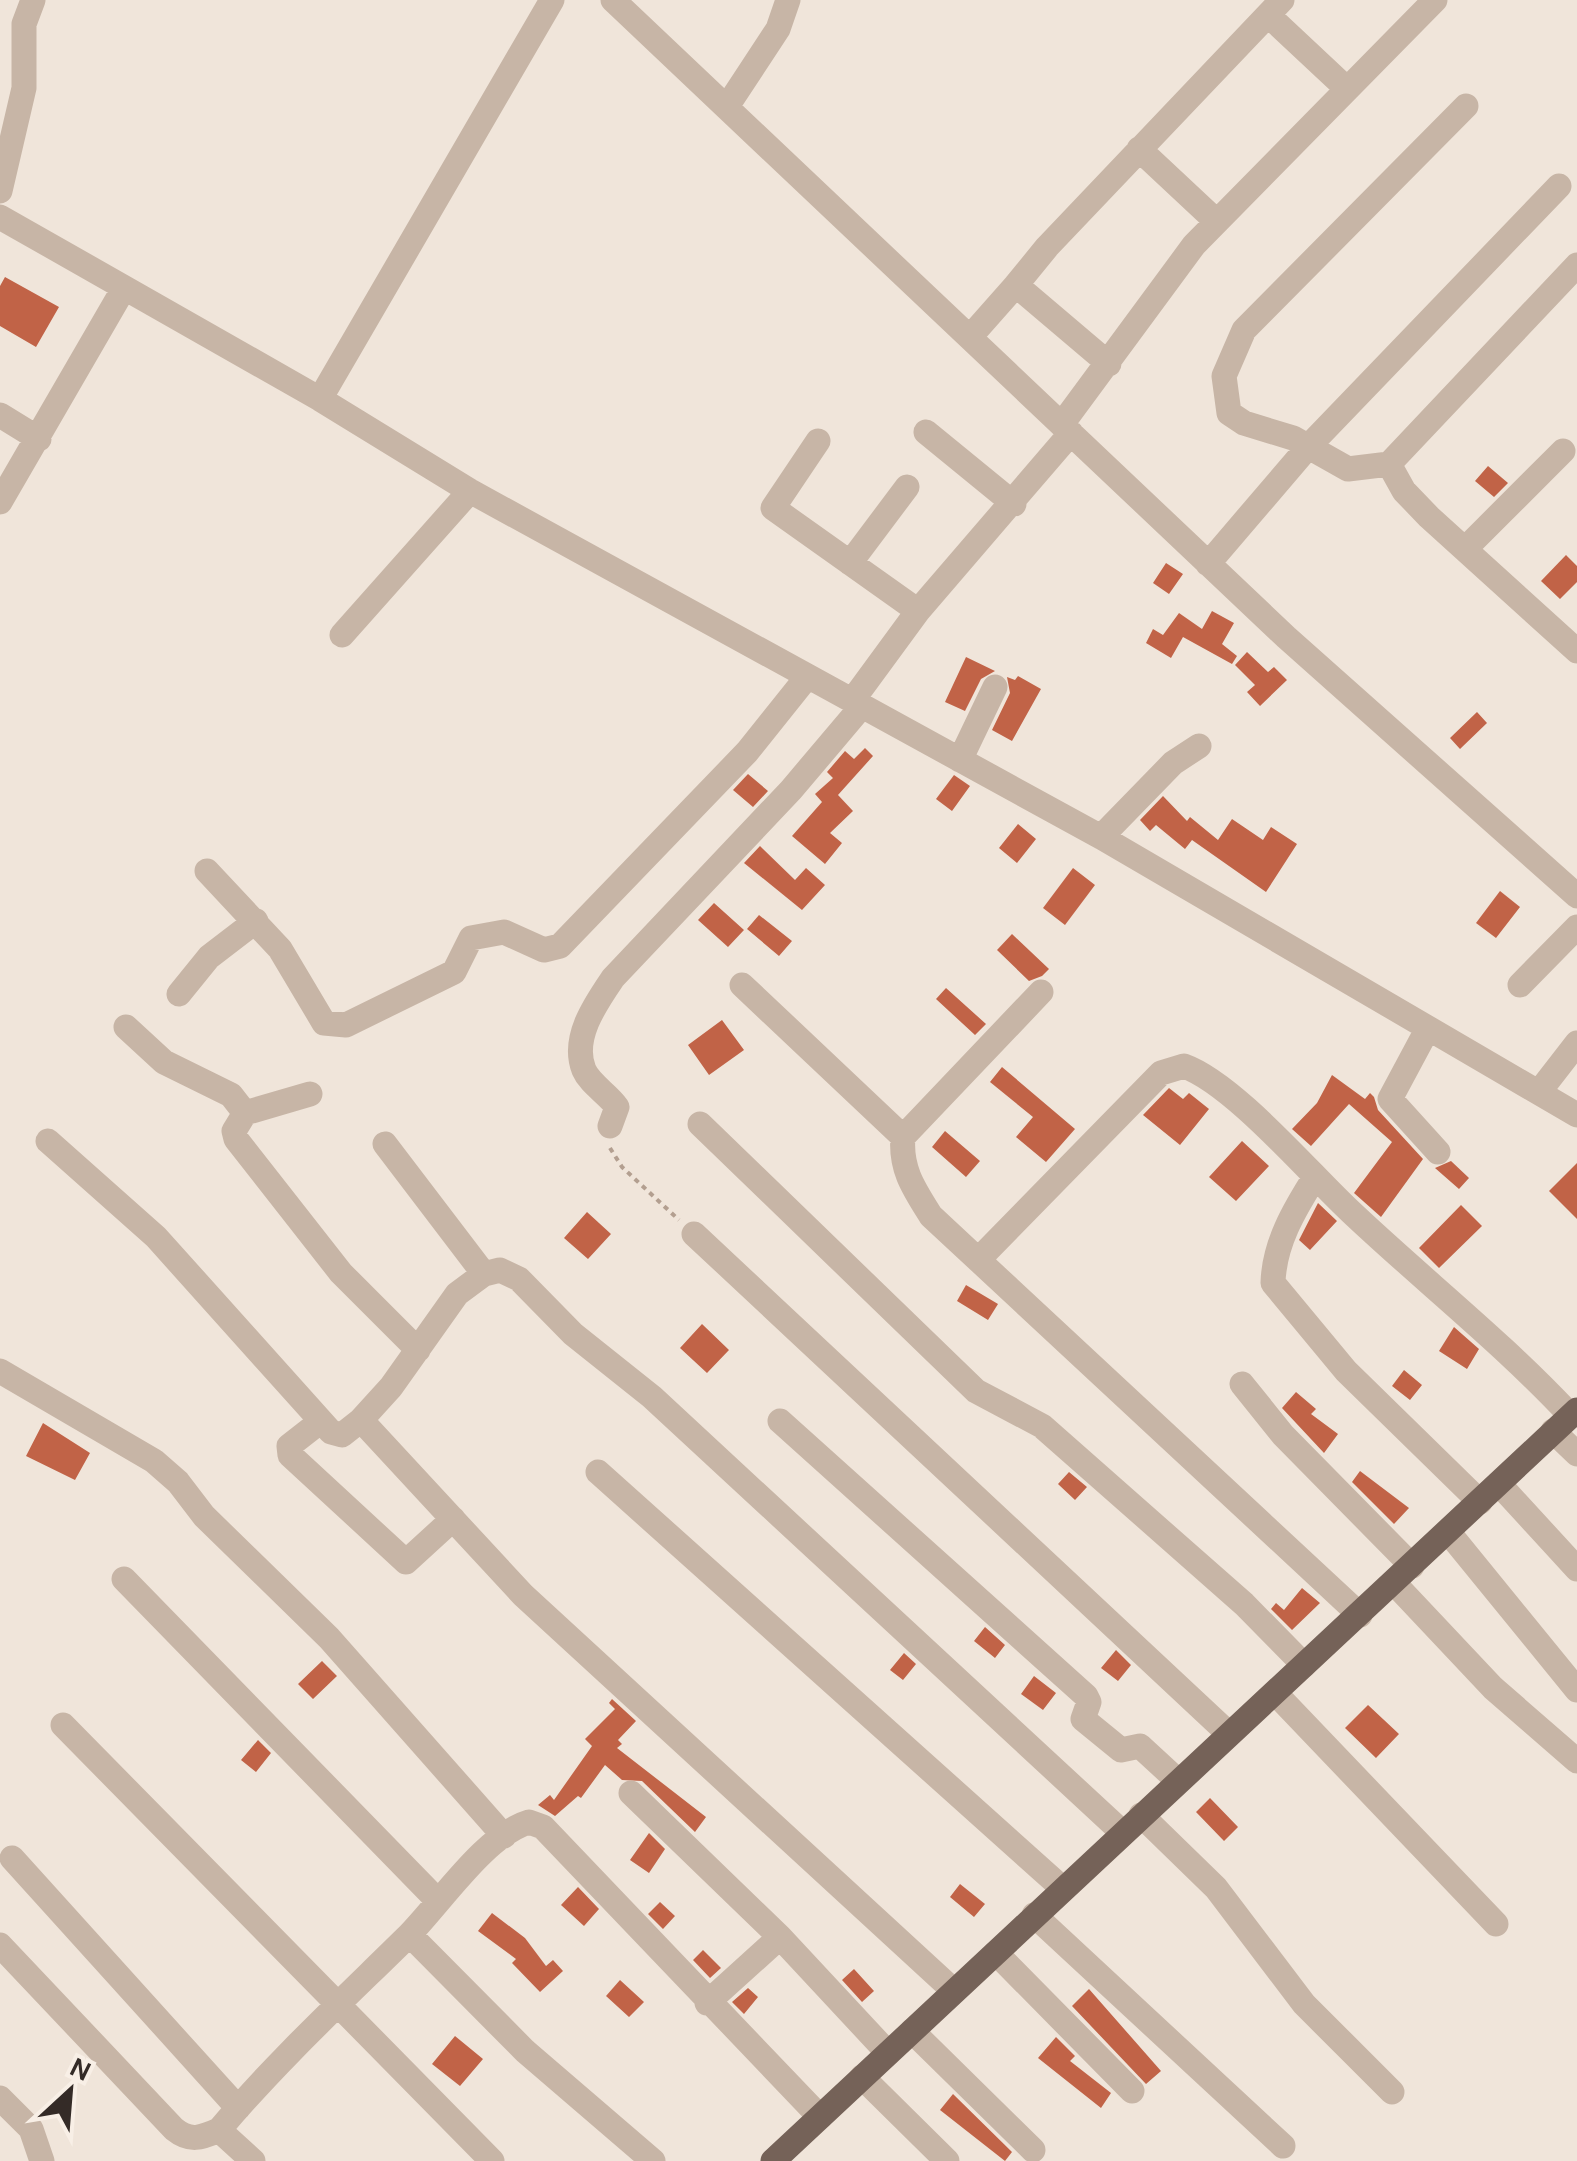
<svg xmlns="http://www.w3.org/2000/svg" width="1577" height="2161" font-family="Karla,sans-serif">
<rect width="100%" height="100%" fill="#f0e5da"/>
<path fill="#c16347" d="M5,277L59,307L36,347L0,326V286Z
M1488,466L1508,483L1494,497L1475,481Z
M1566,555L1577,566V582L1560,599L1541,581Z
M1166,563L1183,574L1169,594L1153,583Z
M1212,611L1234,623L1222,644L1237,656L1232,664L1183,637L1171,658L1146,643L1153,629L1163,635L1179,613L1202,629Z
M1247,652L1268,672L1274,667L1287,680L1260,706L1247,692L1255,685L1235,665Z
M966,657L995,671L981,679L965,711L945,702Z
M1018,676L1041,689L1012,741L992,730L1010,693L1007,677L1015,680Z
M1477,712L1487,723L1460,749L1450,738Z
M865,748L873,756L838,795L853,811L830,833L842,843L825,864L792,836L822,802L815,794L833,778L827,772L845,751L854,759Z
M748,774L768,791L753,807L733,790Z
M954,775L970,786L952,811L936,799Z
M1163,796L1187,821L1190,817L1218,840L1232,819L1263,840L1271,827L1297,844L1266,892L1192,840L1185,849L1156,825L1150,831L1140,820Z
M1018,824L1036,839L1017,863L999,848Z
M760,846L795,880L806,868L825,885L802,910L744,863Z
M1073,868L1095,885L1065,925L1043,908Z
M1500,891L1520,907L1496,938L1476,923Z
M714,903L744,930L728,947L698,920Z
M759,915L792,941L779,956L747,929Z
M1012,934L1049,969L1042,976L1029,981L997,950Z
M946,988L986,1024L975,1035L936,999Z
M722,1020L744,1050L709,1075L688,1045Z
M1002,1067L1075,1129L1046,1162L1016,1137L1033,1117L990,1082Z
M1332,1075L1365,1099L1370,1093L1374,1097L1378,1110L1423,1159L1381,1217L1354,1193L1392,1142L1349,1104L1311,1146L1292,1129L1317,1103Z
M1169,1088L1183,1099L1189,1093L1209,1109L1180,1145L1143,1115Z
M945,1131L980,1161L966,1177L932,1147Z
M1242,1141L1269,1166L1236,1201L1209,1177Z
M1451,1161L1469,1178L1459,1189L1435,1168Z
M1577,1163V1219L1549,1191Z
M1318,1203L1337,1221L1310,1250L1299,1240Z
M1461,1205L1482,1226L1439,1268L1419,1248Z
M587,1212L611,1234L588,1259L564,1238Z
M966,1285L998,1304L988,1320L957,1301Z
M702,1324L729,1350L707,1373L680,1348Z
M1454,1327L1479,1349L1467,1369L1439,1351Z
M1404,1370L1422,1385L1410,1400L1392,1386Z
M1296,1392L1316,1409L1311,1414L1338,1434L1324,1453L1282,1408Z
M43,1423L90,1453L75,1480L26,1456Z
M1360,1471L1409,1508L1394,1524L1352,1482Z
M1069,1472L1087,1487L1075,1500L1058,1484Z
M1302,1588L1320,1603L1292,1630L1271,1609L1276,1603L1284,1610Z
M985,1627L1005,1645L995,1658L974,1641Z
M1116,1650L1131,1665L1118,1681L1101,1668Z
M904,1653L916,1664L903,1680L890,1670Z
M322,1661L337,1676L313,1699L298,1684Z
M1034,1676L1056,1693L1043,1710L1021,1694Z
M612,1699L636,1721L618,1740L622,1744L617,1748L706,1817L695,1832L642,1781L622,1780L605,1765L581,1798L578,1796L555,1816L538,1805L550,1795L554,1800L592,1746L585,1739L615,1709L609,1703Z
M1368,1705L1399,1734L1376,1758L1345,1728Z
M258,1740L271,1753L256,1772L241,1760Z
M1210,1798L1238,1827L1224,1841L1196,1812Z
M649,1833L665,1849L649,1873L630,1860Z
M960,1884L985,1904L974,1917L950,1897Z
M578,1887L599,1909L584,1926L561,1905Z
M660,1902L675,1916L663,1929L648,1914Z
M492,1913L525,1938L546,1966L553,1960L563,1971L540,1992L512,1963L516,1959L478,1931Z
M703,1950L721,1968L710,1978L693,1960Z
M854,1969L874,1991L862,2002L842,1980Z
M620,1980L644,2002L629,2017L606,1996Z
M748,1988L758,1997L744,2014L732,2002Z
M1089,1989L1161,2071L1146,2084L1072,2006Z
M455,2036L483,2059L460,2086L432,2064Z
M1056,2037L1075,2056L1070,2061L1111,2093L1101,2108L1038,2058Z
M953,2094L1012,2152L1005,2161L940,2110Z"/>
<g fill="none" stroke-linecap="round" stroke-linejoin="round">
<path stroke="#b39f90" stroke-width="4" stroke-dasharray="5 5" stroke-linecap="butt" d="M610,1148L622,1167L679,1220"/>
<path stroke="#c7b5a6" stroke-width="25" d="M613,0L1286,637L1577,896
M1268,15L1347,89
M728,105L778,29L788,0
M1139,149L1216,221
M0,191L24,88V24L33,0
M0,217L320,399L470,491L1101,837L1577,1115
M1577,265L1389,464L1404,491L1429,517L1577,651
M970,337L1016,285
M1109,364L1016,285L1047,247L1282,0
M320,399L552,0
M0,415L39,439
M1062,424L1194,245L1435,0
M926,432L1014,504
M818,441L773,508L918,611
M1389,464L1348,469L1293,438L1244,423L1229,413L1224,376L1244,330L1466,106
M0,502L124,288
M1467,547L1563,451
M850,563L907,487
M1208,564L1308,447L1559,186
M342,635L470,491
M852,701L918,611L1071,433
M960,760L995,687
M1101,837L1173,763L1199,746
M207,871L280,949L324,1023L346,1025L454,972L471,938L504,932L544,950L560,946L747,752L807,677
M742,985L903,1137
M1520,985L1577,927
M1041,992L903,1137C900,1169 914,1189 931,1216L1360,1615
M179,994L209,957L256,921
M126,1027L164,1062L231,1095L245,1113L310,1094
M1428,1028L1390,1099L1438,1152
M1539,1092L1577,1043
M245,1113L234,1131L236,1139L341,1273L418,1350
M700,1124L976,1391L1042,1426L1244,1604L1304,1665
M610,1126L617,1107C608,1094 590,1084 584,1070C571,1038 596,1003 613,978L791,790L862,706
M48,1141L156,1237L331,1432L342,1435L361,1420
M385,1144L484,1274
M1315,1177C1294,1210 1274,1244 1273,1283L1346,1371L1480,1502
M694,1234L1229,1734
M979,1259L1161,1073L1184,1066C1234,1084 1310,1174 1351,1212C1424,1281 1502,1342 1571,1416
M0,1371L154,1461L178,1482L204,1516L329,1638L504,1836
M1242,1384L1283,1435L1412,1566
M321,1421L289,1446L290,1455L406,1562L453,1519
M780,1421L1086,1696L1089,1702L1083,1719L1121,1750L1140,1746L1178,1781
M1553,1431L1577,1454
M598,1472L1061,1887
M1499,1484L1577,1569
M1449,1533L1577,1690
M124,1579L438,1901
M1395,1584L1493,1688L1577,1761
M1275,1693L1496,1924
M63,1725L492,2161
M631,1793L780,1937L707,2003
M1141,1815L1216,1888L1304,2004L1392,2092
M12,1858L238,2108
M1034,1915L1283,2146
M410,1935L525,2051L653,2161
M780,1937L888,2053
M0,1945L174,2129C190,2142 201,2138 219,2130L253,2161
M996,1953L1132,2091
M954,1991L523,1595L361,1420L391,1387L457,1294L484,1274L500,1270L519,1279L573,1334L652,1397L1123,1833
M912,2031L1033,2150
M862,2077L947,2161
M0,2098L31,2129L42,2161
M219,2130C277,2061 343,2000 407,1937C440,1904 485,1835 529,1822L543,1827L820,2117"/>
<path stroke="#756258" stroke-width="25" d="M773,2161L1577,1410"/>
</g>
<g transform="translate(70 2091) rotate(26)" stroke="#f8efe6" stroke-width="8" paint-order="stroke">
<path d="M0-8L18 38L0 25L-18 38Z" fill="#342b27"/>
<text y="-15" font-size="28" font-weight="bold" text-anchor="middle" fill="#342b27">N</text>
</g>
</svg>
